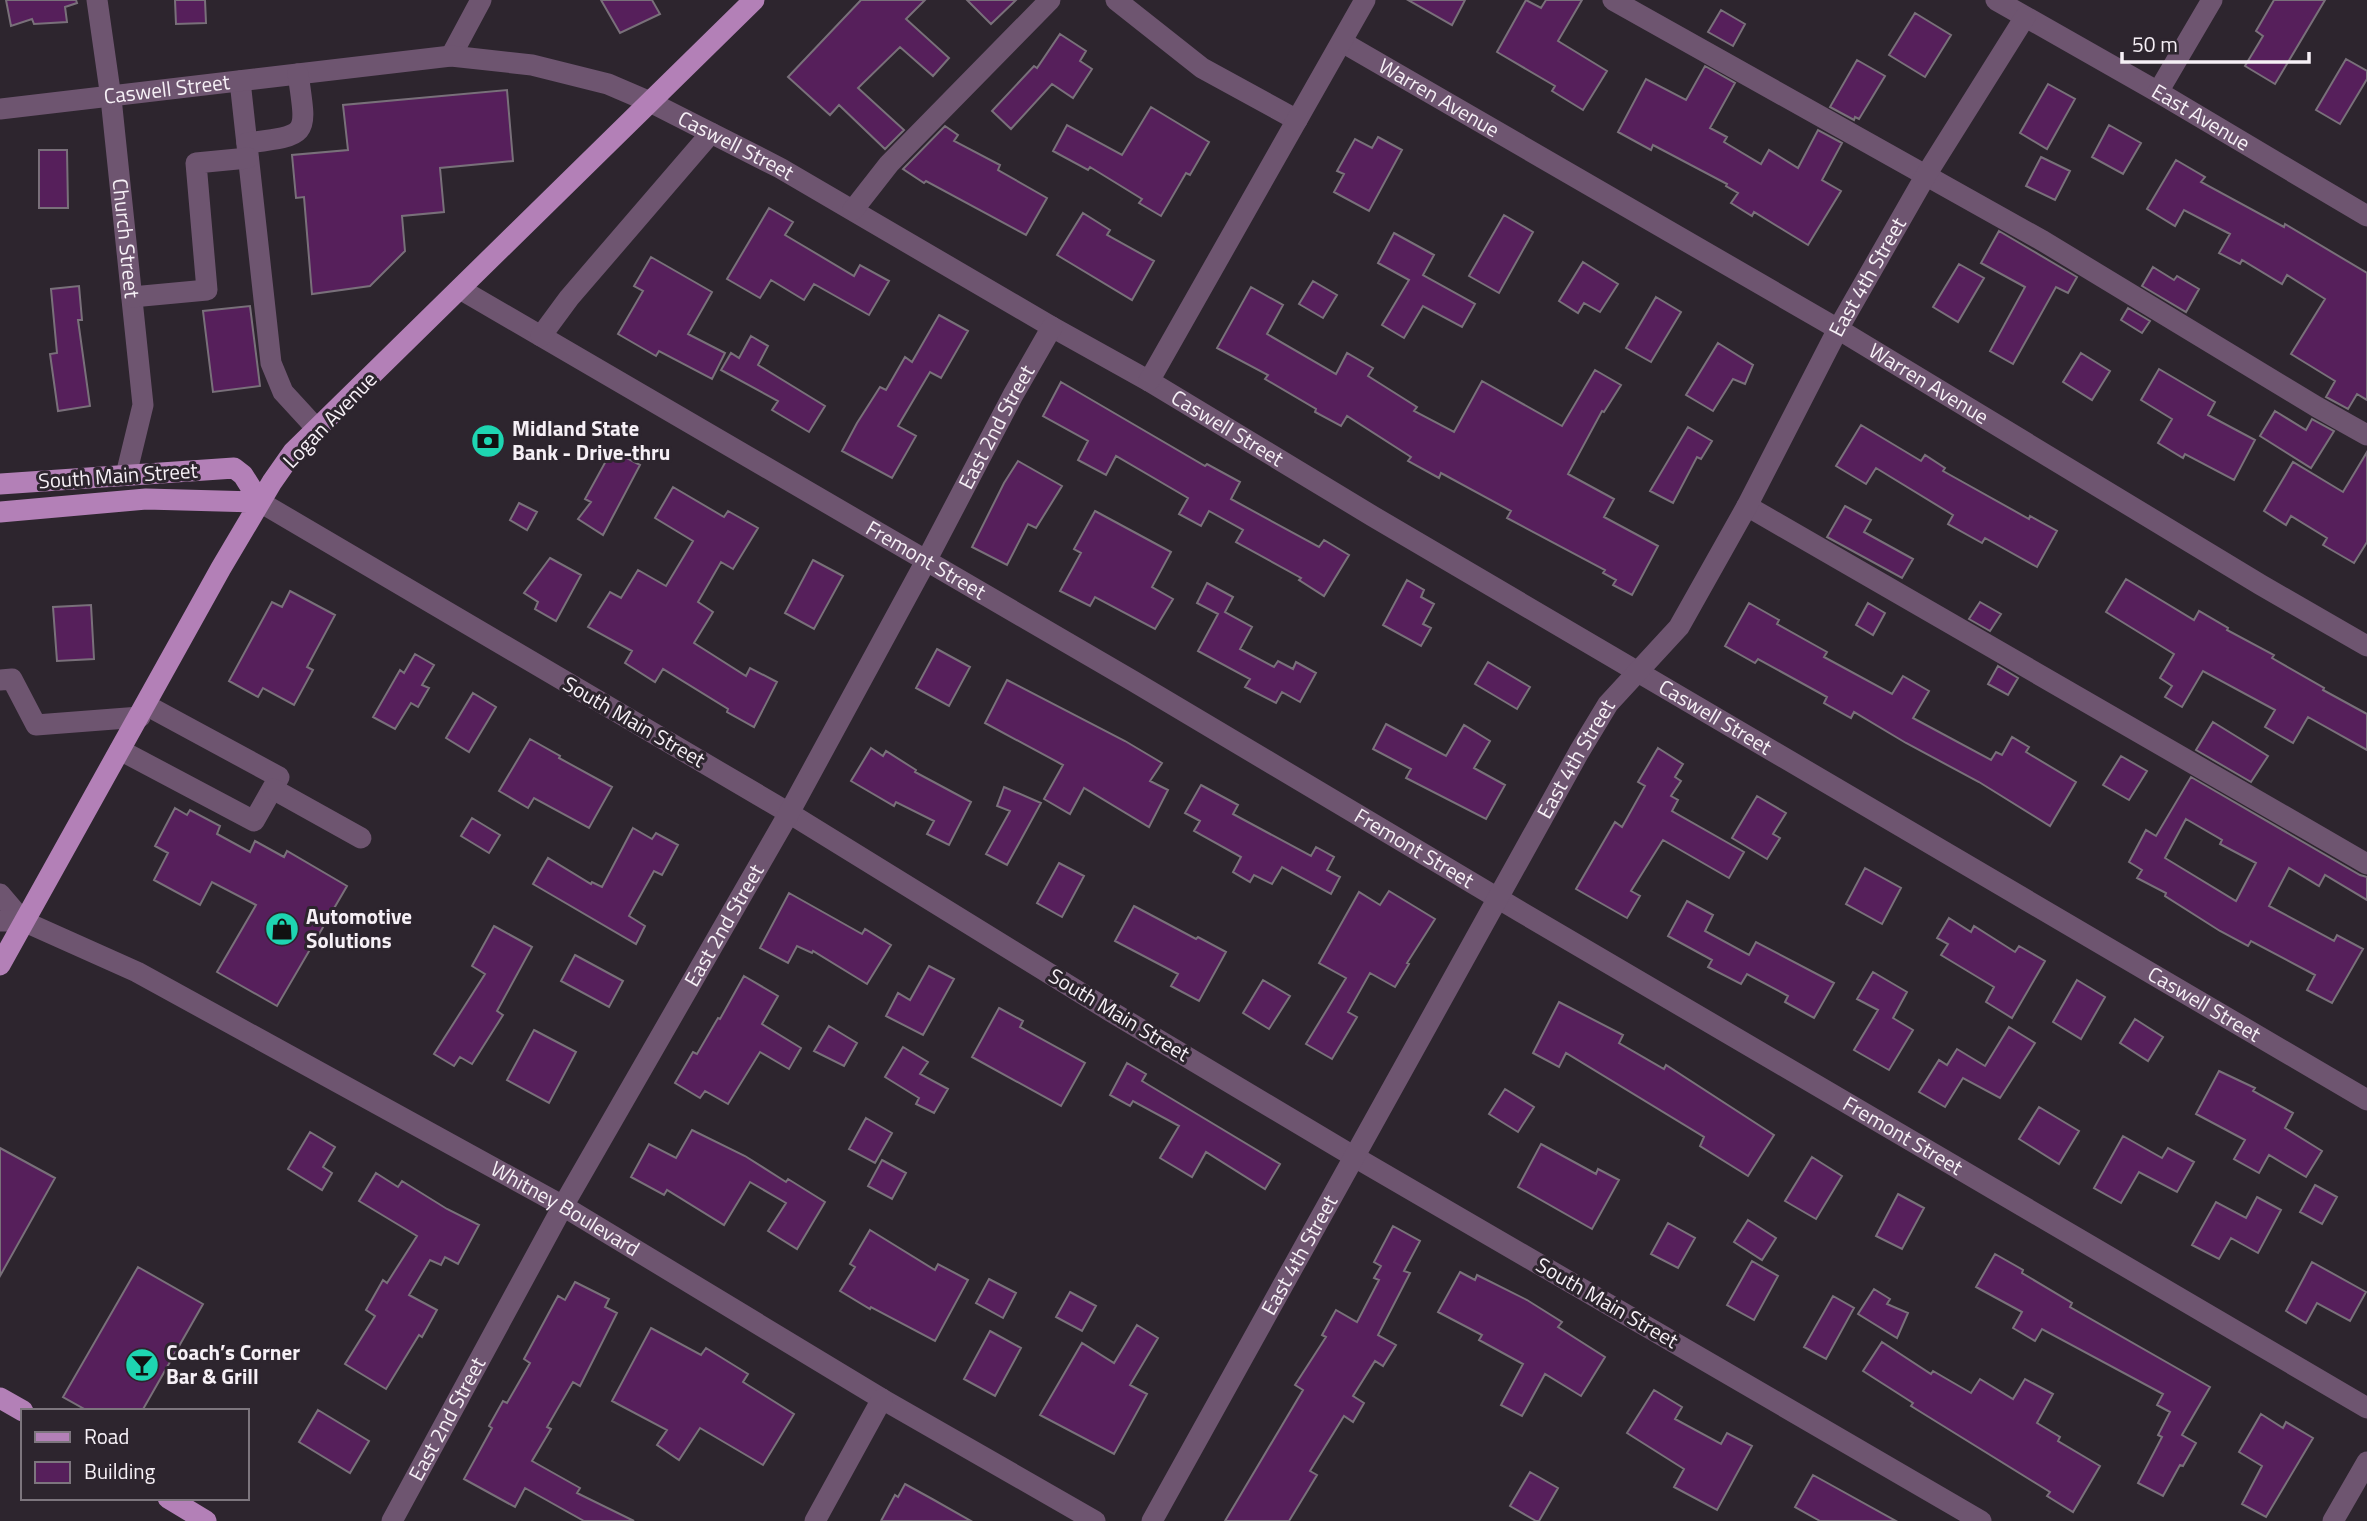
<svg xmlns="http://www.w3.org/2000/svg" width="2367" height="1521" font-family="'Titillium Web',sans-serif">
<rect width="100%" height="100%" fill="#2d252e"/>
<path fill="#561f5b" stroke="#79707a" stroke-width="2" fill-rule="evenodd" d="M6,0H76L77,3L65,7L67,22L34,24L32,19L11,26Z
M175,0H205L206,23L176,24Z
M601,0H652L660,14L620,33Z
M861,0H925L906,19L949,58L933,76L900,47L858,88L904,130L885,149L839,105L830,115L788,77Z
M967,0H1016L991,24Z
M1408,0H1465L1452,25Z
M1526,0L1541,8L1546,0H1582L1558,41L1607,71L1583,110L1552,91L1555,86L1497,52Z
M2274,0H2325L2275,84L2245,66L2263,36L2256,31Z
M1721,10L1745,24L1733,46L1708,32Z
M1915,13L1951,35L1925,77L1889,55Z
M1060,34L1086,51L1080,61L1092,69L1073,98L1052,84L1011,129L992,111L1034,66L1037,68Z
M2346,59L2367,71V79L2340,124L2316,110Z
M1857,60L1885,76L1859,119L1855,117L1854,120L1830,107Z
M1705,66L1735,83L1710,128L1727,137L1724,142L1761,164L1769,150L1798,168L1818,130L1842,143L1822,180L1841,191L1808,245L1754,212L1752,216L1731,203L1738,193L1726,186L1727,184L1653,145L1651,150L1618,132L1646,79L1686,100Z
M2048,84L2075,99L2047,149L2020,133Z
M507,90L513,161L440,168L444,212L402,216L405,251L370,286L312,294L304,197L296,198L292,155L348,150L343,105Z
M1151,107L1209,142L1190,175L1186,173L1161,216L1139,203L1142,199L1090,167L1088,170L1053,151L1067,125L1122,155Z
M2109,125L2141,143L2123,174L2092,157Z
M945,126L958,135L954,141L1000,165L998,170L1047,198L1026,235L926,181L924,183L903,169Z
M1378,137L1402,150L1369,211L1334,192L1344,174L1337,171L1355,139L1372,148Z
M39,150H67L68,208H39Z
M2041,157L2070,171L2055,200L2026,186Z
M2176,160L2205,177L2201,182L2284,227L2285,224L2367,273V400L2357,394L2348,409L2326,397L2335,381L2291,354L2325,299L2287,275L2282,284L2242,260L2240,264L2219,253L2230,234L2184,210L2175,226L2147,209Z
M769,208L793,222L785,235L854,276L860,265L889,281L869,315L814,284L804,300L771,280L760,298L727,279Z
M1083,213L1110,230L1107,235L1154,261L1132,300L1057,255Z
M1504,215L1533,232L1499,293L1469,276Z
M1999,231L2077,277L2068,293L2056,287L2013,364L1990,351L2025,287L1981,263Z
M1394,233L1434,255L1423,275L1475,304L1462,327L1423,306L1404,338L1382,325L1409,280L1378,263Z
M651,257L712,292L688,334L725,353L712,379L659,351L656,356L618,334L643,291L634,286Z
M1583,262L1618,284L1600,312L1584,303L1578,313L1559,301Z
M1959,264L1984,278L1958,322L1933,307Z
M2153,267L2174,280L2177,276L2199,289L2186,312L2142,286Z
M1313,281L1337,295L1323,318L1299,304Z
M79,286L82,320H78L90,406L58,411L50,354L57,353L51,289Z
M1251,287L1283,305L1267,334L1336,374L1347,353L1373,368L1368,376L1417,407L1414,411L1454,432L1482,381L1562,426L1595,370L1621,385L1604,412L1602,411L1568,474L1614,499L1604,517L1658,546L1632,595L1613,585L1616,580L1603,573L1605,570L1507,518L1511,511L1441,473L1439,478L1408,461L1411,457L1347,416L1341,426L1315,412L1316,409L1265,379L1268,375L1217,348Z
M1656,297L1681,312L1651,362L1626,348Z
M250,306L260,386L213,392L203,311Z
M2128,308L2150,321L2142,333L2121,320Z
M939,315L968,331L941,378L930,372L898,426L916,436L892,478L842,451L857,423L880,387L886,390L905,357L912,362Z
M751,336L768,346L758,365L825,406L809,432L772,410L778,401L721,370L731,353L739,358Z
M1718,343L1753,365L1745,384L1733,379L1713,411L1686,395Z
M2081,353L2110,371L2092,400L2063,382Z
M2159,369L2215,402L2208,415L2255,440L2234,480L2185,454L2183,458L2158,443L2172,419L2141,400Z
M1061,382L1205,466L1207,464L1240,482L1231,499L1319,547L1324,540L1349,555L1324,596L1299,580L1301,578L1236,542L1243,530L1209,511L1201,526L1179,514L1188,498L1116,456L1106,475L1078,460L1088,441L1043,416Z
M2275,411L2306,430L2312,419L2334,431L2311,468L2260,436Z
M1861,425L1921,461L1925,455L1945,468L1943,471L2029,519L2030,516L2057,531L2037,567L1985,538L1982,543L1948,524L1953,515L1876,468L1866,484L1836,466Z
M1688,427L1712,441L1701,459L1697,457L1673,503L1650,491Z
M612,450L640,465L603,535L578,519L591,502L585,499Z
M2367,452V542L2354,563L2323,545L2327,538L2291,516L2286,525L2264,511L2293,462L2343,492Z
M1018,461L1062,486L1036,528L1028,524L1007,565L972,547L1004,483Z
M673,487L724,517L728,511L758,528L733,569L721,562L698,602L713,612L694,643L746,676L750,668L777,682L754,727L727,712L728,709L663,669L655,682L625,663L632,651L588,627L610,592L621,598L638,570L666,586L693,541L655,518Z
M519,503L537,512L527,530L510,520Z
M1845,506L1871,520L1864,532L1913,559L1902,578L1827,537Z
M1095,511L1171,552L1152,587L1173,599L1155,629L1095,597L1090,606L1060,591L1081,553L1074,549Z
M550,558L581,575L556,621L535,609L538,602L524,593Z
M813,560L843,576L814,629L785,613Z
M2126,579L2194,620L2199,611L2228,628L2227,630L2274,655L2272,658L2324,688L2323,690L2367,714V750L2308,717L2293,743L2265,727L2275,710L2203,671L2182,707L2165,697L2172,686L2160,678L2174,654L2106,612Z
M1407,580L1424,590L1421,597L1434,604L1423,624L1431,628L1421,646L1383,625Z
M1207,583L1233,597L1225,612L1252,627L1240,649L1274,667L1278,661L1293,669L1296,662L1316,673L1300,702L1282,692L1276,703L1245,687L1250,679L1198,651L1218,614L1197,603Z
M290,591L335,615L307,667L313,670L294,705L263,688L258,697L229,681L272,602L282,607Z
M1980,602L2001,614L1990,631L1969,619Z
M1749,603L1779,620L1777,624L1827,652L1824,657L1892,694L1903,676L1929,691L1913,718L1991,760L1996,752L2002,755L2012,737L2029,747L2026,752L2076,782L2050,826L1979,782L1906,743L1854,712L1851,718L1824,703L1827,697L1758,659L1755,663L1725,646Z
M1868,603L1885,613L1873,635L1856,625Z
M91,605L94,659L57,661L53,607Z
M937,649L970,667L949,706L916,688Z
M415,654L434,665L422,685L429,688L418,707L411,703L395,729L373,717L400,670L404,673Z
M1488,662L1530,687L1517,709L1475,684Z
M1998,666L2018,678L2008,695L1988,684Z
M1007,680L1125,741L1162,763L1150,781L1168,790L1149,827L1084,788L1070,814L1044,799L1063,765L985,723Z
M473,693L496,707L469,752L446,738Z
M2213,722L2268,756L2251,782L2196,750Z
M1386,724L1446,756L1464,725L1490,741L1474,768L1505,785L1486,819L1406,778L1411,769L1373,749Z
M530,739L560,756L559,758L612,787L589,828L534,798L528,808L499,791Z
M871,748L883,756L886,751L916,770L915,772L971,802L949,845L927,834L934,821L896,802L894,806L851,781Z
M1658,748L1683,764L1675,777L1681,781L1671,796L1678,800L1672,811L1744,852L1729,878L1663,840L1631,891L1640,896L1627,918L1576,889L1615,822L1622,827L1645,786L1638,782Z
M2121,756L2147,771L2129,800L2103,785Z
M2191,777L2360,875L2367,877V900L2325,875L2319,886L2289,868L2269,906L2334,941L2337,935L2363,949L2332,1003L2307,990L2315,975L2251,941L2248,946L2220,931L2165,896L2166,893L2137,878L2142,870L2129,862L2146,830L2156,836ZM2186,819L2222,840L2220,844L2256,863L2236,901L2165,858Z
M1201,785L1238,805L1233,814L1311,856L1316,847L1334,857L1327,870L1340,877L1331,894L1282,867L1272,884L1254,875L1250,882L1233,872L1241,857L1194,831L1200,821L1185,813Z
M1004,787L1041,803L1007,865L986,854L1010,811L997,806Z
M1757,796L1786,813L1773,834L1780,838L1767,859L1732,838Z
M175,808L187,815L190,810L220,826L217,834L250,852L255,841L284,857L287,851L347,886L277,1006L217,972L256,905L212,882L200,905L154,880L168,853L155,846Z
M472,818L500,835L489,853L461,836Z
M633,828L652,839L656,833L678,845L662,875L654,871L629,916L645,926L636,944L533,884L548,858L591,884L592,882L602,887Z
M1059,863L1084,876L1062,917L1037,903Z
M1865,868L1901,888L1882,924L1846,904Z
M1389,891L1435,919L1407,963L1409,964L1395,987L1370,973L1348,1012L1357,1017L1332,1059L1306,1044L1346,978L1319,963L1359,892L1380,905Z
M789,893L862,934L865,929L891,945L867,984L813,951L812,953L797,946L788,963L760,948Z
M1687,901L1713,915L1705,931L1749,955L1756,942L1834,983L1814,1018L1785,1002L1788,996L1747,974L1741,984L1708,967L1712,960L1668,936Z
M1134,906L1196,939L1198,937L1226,952L1199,1001L1171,986L1178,974L1115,941Z
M1949,918L1971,932L1974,926L2015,952L2019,946L2045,961L2012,1018L1986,1002L1994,987L1941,955L1948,944L1937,938Z
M494,926L532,947L497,1011L503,1015L472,1064L460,1057L454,1066L434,1054L485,974L472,966Z
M575,955L623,981L609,1007L561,981Z
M929,966L954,979L923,1035L886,1016L898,993L910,1000Z
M1873,972L1907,992L1893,1018L1913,1030L1889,1070L1854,1050L1878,1010L1857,999Z
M744,976L778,996L762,1024L801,1048L789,1069L760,1052L728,1104L705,1091L700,1098L675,1083L693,1052L697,1054L718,1018L720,1019Z
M1263,980L1290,996L1269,1029L1243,1013Z
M2077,980L2105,997L2081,1039L2053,1022Z
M1559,1002L1623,1035L1619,1043L1664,1069L1666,1065L1774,1135L1748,1176L1700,1146L1704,1137L1566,1053L1559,1067L1533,1053Z
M999,1008L1023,1021L1020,1027L1085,1063L1061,1106L972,1057Z
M2135,1019L2163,1037L2148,1061L2120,1043Z
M829,1026L857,1043L844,1066L814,1051Z
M2009,1027L2035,1043L2000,1098L1963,1078L1945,1107L1919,1092L1939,1060L1947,1065L1957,1049L1985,1066Z
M534,1030L576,1052L549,1103L507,1080Z
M903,1047L928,1062L920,1074L948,1089L934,1113L916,1104L919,1098L885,1077Z
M1127,1063L1146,1074L1142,1081L1280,1164L1265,1189L1206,1152L1192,1177L1160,1158L1179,1126L1133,1101L1130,1106L1110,1095Z
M2219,1071L2255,1088L2253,1091L2293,1113L2285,1128L2322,1151L2306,1177L2269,1155L2259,1173L2234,1159L2245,1140L2196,1114Z
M1505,1089L1534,1107L1518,1132L1489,1114Z
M2039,1107L2079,1131L2059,1164L2019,1139Z
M866,1118L892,1133L875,1163L849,1149Z
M692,1130L745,1156L786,1182L788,1179L825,1202L797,1249L768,1231L786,1203L750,1182L724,1225L667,1190L664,1195L631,1177L649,1144L676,1158Z
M310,1132L335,1147L323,1167L332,1173L322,1190L288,1169Z
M2123,1136L2162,1158L2168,1148L2194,1162L2177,1192L2139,1172L2121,1203L2094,1188Z
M1541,1144L1596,1174L1598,1169L1619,1180L1592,1229L1518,1187Z
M0,1148L55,1178L0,1276Z
M1812,1157L1842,1176L1816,1219L1785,1201Z
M882,1160L906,1173L892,1199L868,1186Z
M376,1173L398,1187L402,1181L447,1209L479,1225L458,1264L445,1257L441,1265L430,1260L409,1295L437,1310L422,1337L419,1335L386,1389L345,1364L375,1316L366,1310L383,1280L387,1283L417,1236L359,1201Z
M2315,1185L2337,1197L2322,1224L2300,1212Z
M1898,1194L1924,1208L1902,1249L1876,1236Z
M2257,1197L2281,1210L2258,1253L2231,1238L2219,1259L2192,1245L2216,1202L2246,1218Z
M1748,1220L1776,1238L1762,1260L1734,1242Z
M1668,1223L1695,1238L1678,1268L1651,1254Z
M1393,1226L1420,1241L1404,1271L1410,1273L1378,1335L1396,1345L1383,1366L1375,1361L1353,1396L1364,1403L1353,1422L1344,1416L1310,1471L1317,1475L1289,1521H1225L1303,1390L1295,1385L1326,1337L1322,1335L1336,1310L1357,1322L1379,1280L1374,1278L1381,1266L1374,1262Z
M870,1230L935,1270L938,1264L968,1280L935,1341L871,1307L870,1309L840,1291L855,1267L850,1264Z
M1995,1254L2023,1270L2022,1273L2072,1303L2070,1307L2210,1387L2182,1435L2196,1443L2183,1466L2180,1465L2163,1496L2138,1483L2162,1437L2158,1435L2170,1412L2157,1405L2163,1394L2042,1329L2035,1341L2013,1328L2022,1312L1976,1287Z
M1752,1261L1778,1276L1754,1320L1727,1305Z
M2312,1262L2366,1292L2350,1321L2317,1303L2306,1323L2286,1311Z
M138,1267L203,1304L142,1411H88L63,1397Z
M1460,1272L1475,1280L1477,1275L1527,1300L1562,1322L1558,1327L1605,1357L1581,1396L1545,1374L1522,1416L1501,1405L1523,1364L1479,1340L1482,1335L1438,1312Z
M989,1279L1016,1293L1003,1318L976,1303Z
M575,1282L609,1299L605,1307L617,1313L580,1386L573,1382L547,1427L551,1429L532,1461L580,1488L577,1493L634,1521H584L525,1488L515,1507L464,1479L492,1428L489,1426L503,1401L507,1403L530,1363L524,1359L558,1296L565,1300Z
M1874,1289L1890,1299L1887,1304L1908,1313L1897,1338L1858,1314Z
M1070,1292L1096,1306L1082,1331L1056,1317Z
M1833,1296L1854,1308L1826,1359L1804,1347Z
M1137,1325L1158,1338L1130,1385L1147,1394L1114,1454L1040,1415L1082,1343L1114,1363Z
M651,1328L701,1355L706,1348L748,1374L743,1382L794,1414L763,1465L700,1428L679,1460L657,1445L667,1430L612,1401Z
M990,1331L1021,1348L995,1396L964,1379Z
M1882,1342L1931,1374L1933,1371L1971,1393L1980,1379L2013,1399L2025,1379L2053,1394L2037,1423L2060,1437L2058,1441L2100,1466L2073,1512L2047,1496L2050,1492L1911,1406L1913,1403L1863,1371Z
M1654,1390L1682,1407L1675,1419L1721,1444L1727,1433L1752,1446L1717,1510L1674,1487L1684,1469L1627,1433Z
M318,1410L369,1441L350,1473L299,1442Z
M2261,1414L2283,1428L2286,1422L2313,1438L2266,1517L2242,1504L2262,1466L2239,1452Z
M1530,1472L1558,1488L1539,1521H1536L1510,1506Z
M1813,1475L1896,1521H1820L1795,1507Z
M905,1484L934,1500L971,1521H881L895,1495L898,1497Z"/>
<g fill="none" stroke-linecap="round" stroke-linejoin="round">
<g stroke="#6e5570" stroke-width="21">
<path id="s1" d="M97,0L111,98L143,405L126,475"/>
<path d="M1116,0L1202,68L1297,120"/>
<path d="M1613,0L2043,241L2317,407L2367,435"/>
<path id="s2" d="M1996,0L2158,92L2367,216"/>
<path id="s3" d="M1342,42L1838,329L2261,585L2367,646"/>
<path d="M451,56L481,0"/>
<path d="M240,81L271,363L283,392L317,429"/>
<path d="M2158,92L2212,0"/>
<path id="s4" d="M0,109L451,56L532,65L608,84L650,102L780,168L1052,327L1149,381L1374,517L2367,1100"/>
<path d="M247,143C310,135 307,136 298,74"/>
<path d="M853,210L889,164L1050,0"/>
<path id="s5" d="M460,289L1133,681L1521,912L2367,1408"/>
<path d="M132,297L207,290L196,163L248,158"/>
<path d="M541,336L569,298L711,133"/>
<path d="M1149,381L1365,0"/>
<path d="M260,502L789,813L1110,1011L1353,1156L1981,1521"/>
<path d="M1747,506L2367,864"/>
<path d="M0,680L12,679L36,725L140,717"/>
<path d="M120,750L254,821L279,777L146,705"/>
<path d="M273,789L361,838"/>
<path d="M0,894L23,921"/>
<path id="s6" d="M0,921H23L137,972L563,1206L882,1399L1095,1521"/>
<path id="s7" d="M392,1521L563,1206L789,813L926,561L1013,395L1052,327"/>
<path d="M815,1521L882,1399"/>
<path id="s8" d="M1152,1521L1579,752L1608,704L1679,627L1747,506L1838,329L1926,175L2025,17"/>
<path d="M2333,1521L2367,1462"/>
</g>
<path stroke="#b380b7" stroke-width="21" d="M0,484L234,468L243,475L260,502
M0,512L146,499L260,502
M0,965L221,568L272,482L293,452L754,0
M0,1398L23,1411
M168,1498L206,1521"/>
</g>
<defs>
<g id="bank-disc" transform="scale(1.75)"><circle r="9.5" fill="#1ed5b1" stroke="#2d252e"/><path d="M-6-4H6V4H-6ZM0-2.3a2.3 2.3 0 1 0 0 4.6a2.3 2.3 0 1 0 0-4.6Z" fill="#111"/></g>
<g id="shop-disc" transform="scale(1.75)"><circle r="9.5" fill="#1ed5b1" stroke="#2d252e"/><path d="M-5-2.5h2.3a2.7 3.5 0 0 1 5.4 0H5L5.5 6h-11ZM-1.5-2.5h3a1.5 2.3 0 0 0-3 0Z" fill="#111"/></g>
<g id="bar-disc" transform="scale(1.75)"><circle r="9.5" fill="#1ed5b1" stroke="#2d252e"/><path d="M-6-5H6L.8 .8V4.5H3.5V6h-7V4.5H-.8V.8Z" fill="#111"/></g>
</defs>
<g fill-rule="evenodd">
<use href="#bank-disc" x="488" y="441"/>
<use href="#shop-disc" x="282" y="929"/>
<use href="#bar-disc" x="142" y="1365"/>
</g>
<g text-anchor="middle" stroke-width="6" stroke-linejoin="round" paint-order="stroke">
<g font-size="21" fill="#f6f0f6" stroke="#2d252e">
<text dy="7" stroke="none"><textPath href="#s4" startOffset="168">Caswell Street</textPath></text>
<text dy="7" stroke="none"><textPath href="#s3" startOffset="112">Warren Avenue</textPath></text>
<text dy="7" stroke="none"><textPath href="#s2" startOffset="236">East Avenue</textPath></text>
<text dy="7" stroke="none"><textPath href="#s4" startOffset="756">Caswell Street</textPath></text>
<text dy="7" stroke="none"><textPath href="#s1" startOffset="240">Church Street</textPath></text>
<text dy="7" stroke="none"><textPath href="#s8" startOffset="1438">East 4th Street</textPath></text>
<text dy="7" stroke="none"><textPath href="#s3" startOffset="679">Warren Avenue</textPath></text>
<text transform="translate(330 420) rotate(-46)" y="7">Logan Avenue</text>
<text dy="7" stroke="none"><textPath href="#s7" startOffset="1250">East 2nd Street</textPath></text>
<text dy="7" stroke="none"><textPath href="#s4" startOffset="1323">Caswell Street</textPath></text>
<text transform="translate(118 476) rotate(-4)" y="7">South Main Street</text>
<text dy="7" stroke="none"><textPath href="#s5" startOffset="539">Fremont Street</textPath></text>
<text dy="7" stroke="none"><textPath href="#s4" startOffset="1890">Caswell Street</textPath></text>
<text transform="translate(634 722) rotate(30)" y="7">South Main Street</text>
<text dy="7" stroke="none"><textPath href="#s8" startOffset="872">East 4th Street</textPath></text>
<text dy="7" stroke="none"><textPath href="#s5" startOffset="1106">Fremont Street</textPath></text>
<text dy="7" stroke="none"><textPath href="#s7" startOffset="682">East 2nd Street</textPath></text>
<text dy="7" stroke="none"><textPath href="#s4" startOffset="2457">Caswell Street</textPath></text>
<text transform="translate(1119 1015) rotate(31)" y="7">South Main Street</text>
<text dy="7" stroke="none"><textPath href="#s5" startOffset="1673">Fremont Street</textPath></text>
<text dy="7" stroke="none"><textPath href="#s6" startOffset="637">Whitney Boulevard</textPath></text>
<text dy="7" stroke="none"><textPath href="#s8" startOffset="304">East 4th Street</textPath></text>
<text transform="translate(1607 1303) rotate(30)" y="7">South Main Street</text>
<text dy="7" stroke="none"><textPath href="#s7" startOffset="116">East 2nd Street</textPath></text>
</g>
<g font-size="21" font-weight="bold" fill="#f6f0f6" stroke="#2d252e" text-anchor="start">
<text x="512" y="436">Midland State<tspan x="512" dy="24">Bank - Drive-thru</tspan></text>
<text x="306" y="924">Automotive<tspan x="306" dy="24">Solutions</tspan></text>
<text x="166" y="1360">Coach’s Corner<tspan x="166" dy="24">Bar &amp; Grill</tspan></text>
</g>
</g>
<rect x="21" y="1409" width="228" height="91" fill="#2d252e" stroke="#7d767e" stroke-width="2"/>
<rect x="35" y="1432" width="35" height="10" fill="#b380b7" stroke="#7d767e" stroke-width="2"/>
<text x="84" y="1444" font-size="21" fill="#f6f0f6">Road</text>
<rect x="35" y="1462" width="35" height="21" fill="#561f5b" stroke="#7d767e" stroke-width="2"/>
<text x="84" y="1479" font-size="21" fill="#f6f0f6">Building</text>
<path d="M2122 52v10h187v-10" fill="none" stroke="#f6f0f6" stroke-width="3.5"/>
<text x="2132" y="52" font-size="21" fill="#f6f0f6" stroke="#2d252e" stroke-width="5" paint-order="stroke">50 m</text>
</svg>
